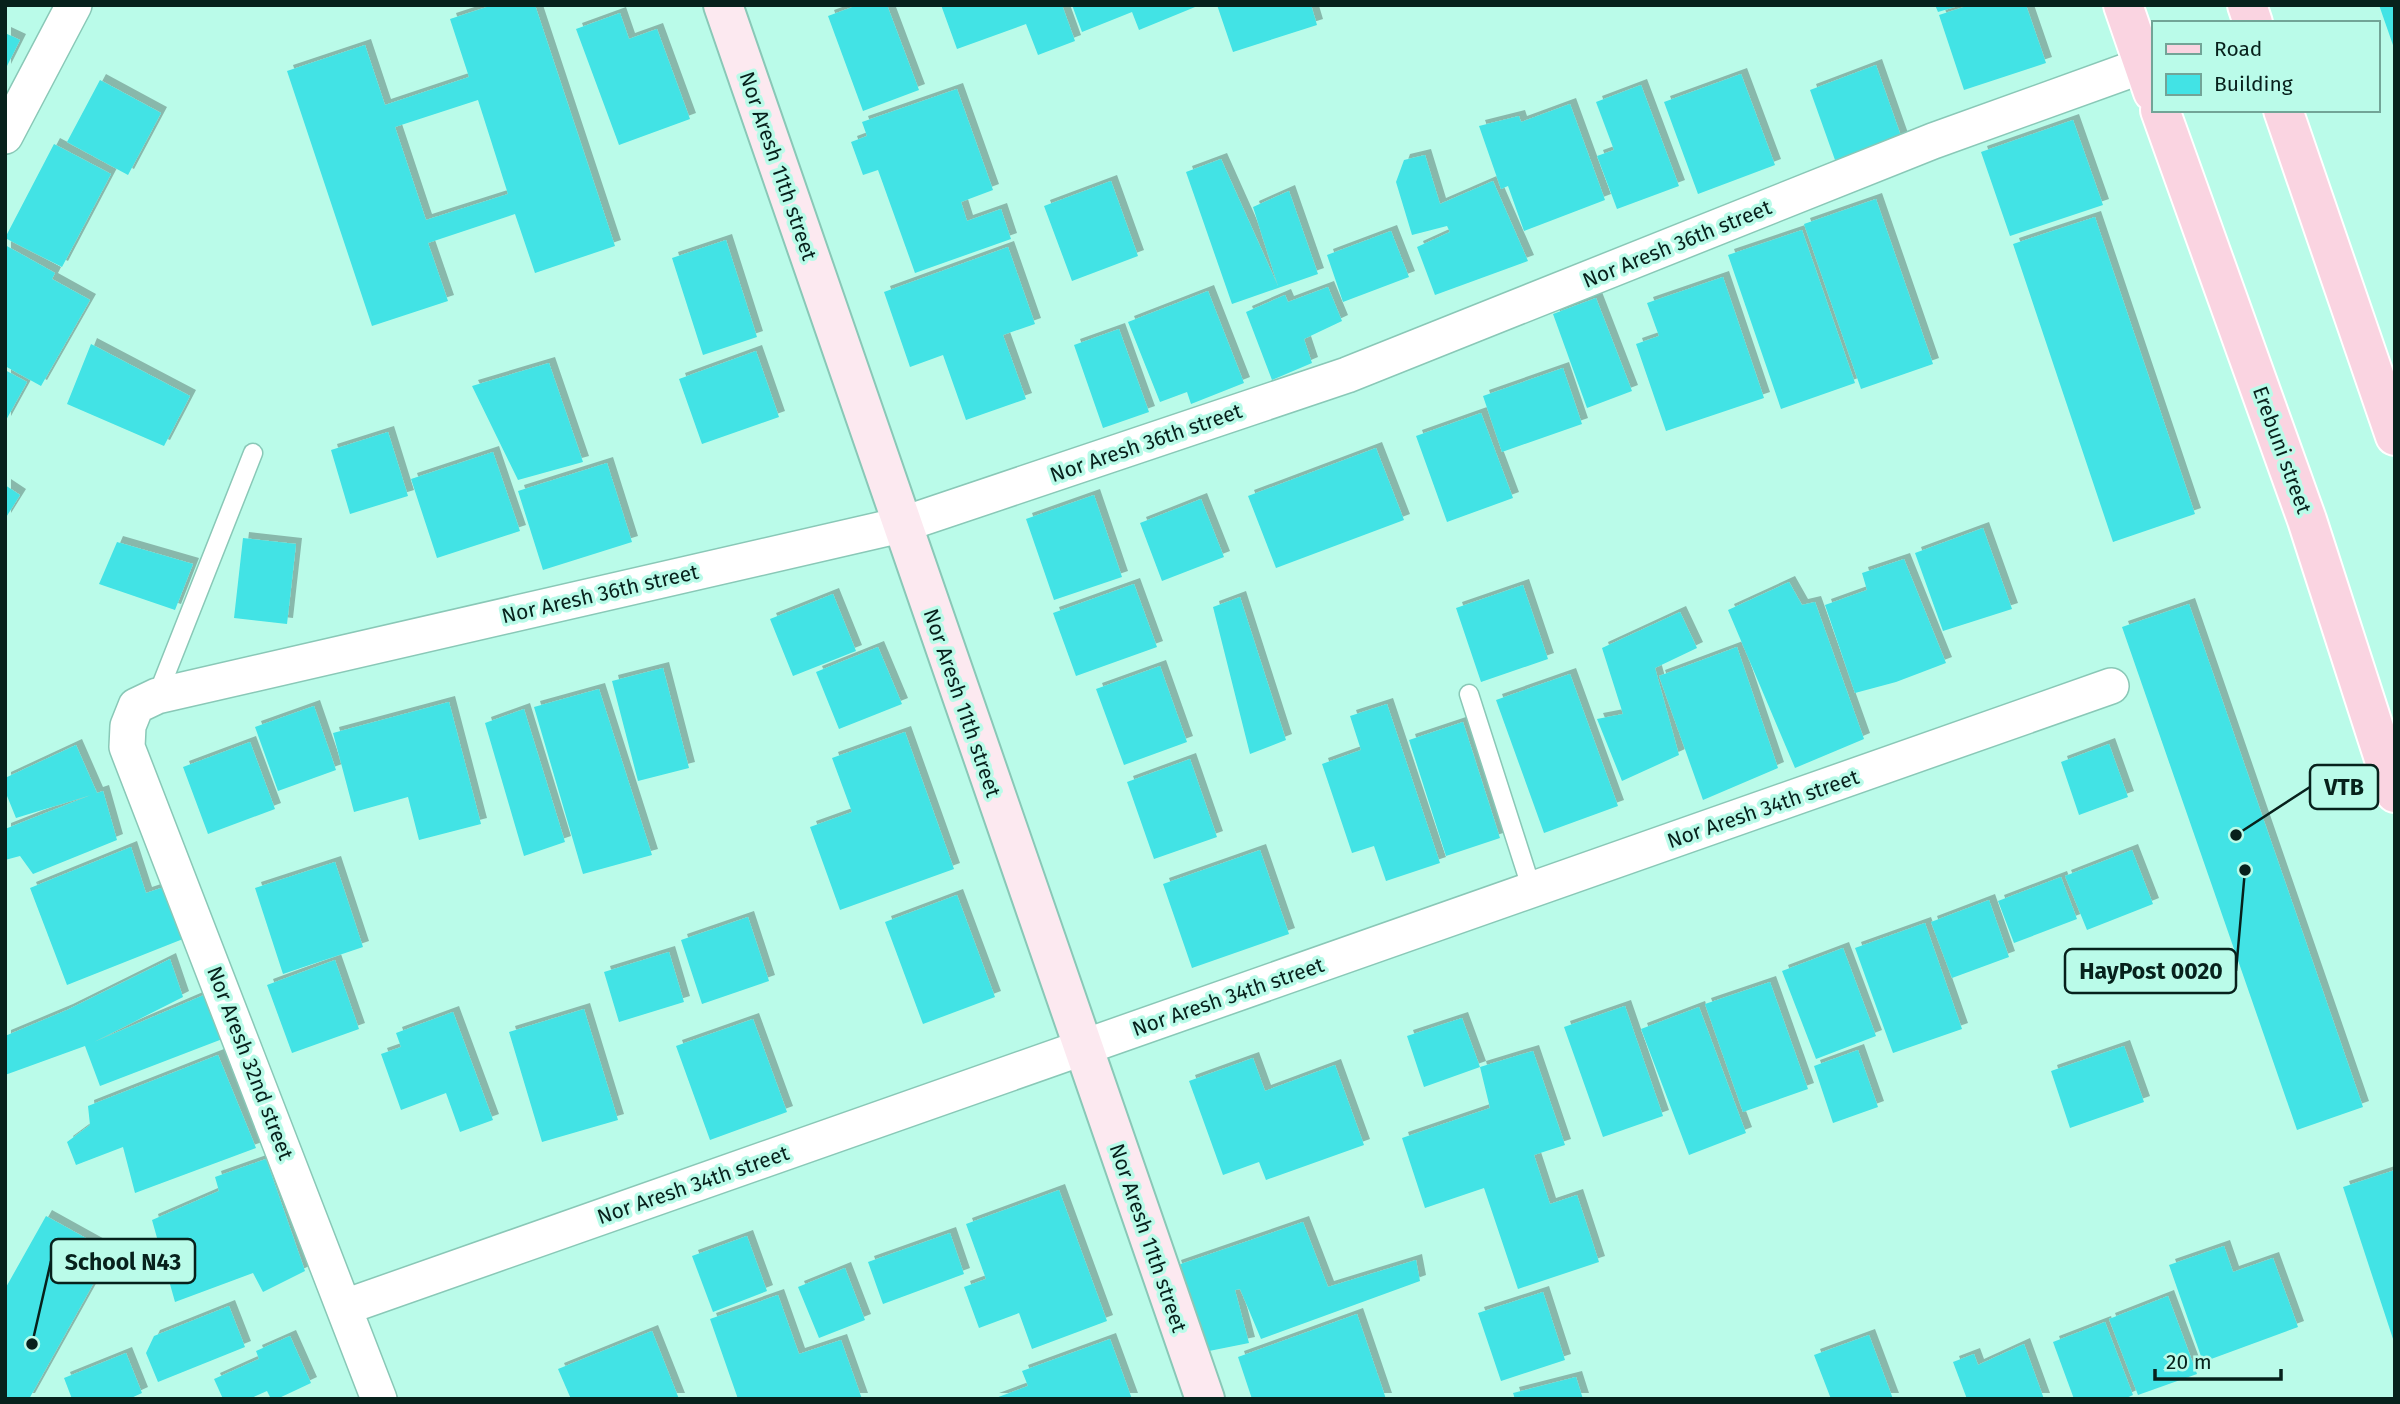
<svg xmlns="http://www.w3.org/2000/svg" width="2400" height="1404" font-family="'Fira Sans',sans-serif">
<defs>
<filter id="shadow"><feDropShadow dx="6" dy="-6" stdDeviation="0" flood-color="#0004"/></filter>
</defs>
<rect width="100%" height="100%" fill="#bafbe9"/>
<path fill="#42e3e5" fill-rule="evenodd" filter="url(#shadow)" d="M493,5H535L615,246L535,273L515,214L428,243L448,301L372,326L287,71L365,45L385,105L469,77L450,19ZM478,100L508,194L426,220L395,127Z
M858,5H887L919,90L863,111L828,16Z
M941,5H1062L1075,41L1038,55L1026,24L957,49Z
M1072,5H1200L1139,30L1132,12L1082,32Z
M1217,5H1311L1317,25L1233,52Z
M1935,5H1957L1958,6L1938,12Z
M1970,5H2026L2046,63L1964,90L1939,15Z
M2379,5H2395V48H2394Z
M620,13L629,39L657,29L690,119L619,145L576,29Z
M5,33L20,40L5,70Z
M1876,65L1902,139L1835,160L1810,90Z
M1741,74L1775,165L1698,194L1664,102Z
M100,80L161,113L128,175L67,142Z
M1641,85L1679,186L1617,209L1597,156L1614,150L1596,102Z
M957,89L993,190L961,202L967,221L1001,209L1011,239L915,273L878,170L863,175L851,142L867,136L862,122Z
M1570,104L1605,200L1524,231L1508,186L1501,189L1479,126L1519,116L1521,122Z
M2073,120L2103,205L2010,236L1981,152Z
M54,144L111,174L62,267L5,238Z
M1425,155L1440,204L1493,181L1528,261L1435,295L1417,247L1450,232L1447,226L1412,235L1396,182L1404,160Z
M1221,159L1278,286L1253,207L1289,191L1318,274L1232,304L1186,172Z
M1111,181L1138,256L1072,281L1044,206Z
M1876,199L1933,364L1861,389L1804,224Z
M2095,217L2195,514L2113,542L2013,244Z
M1802,230L1855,383L1781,409L1728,255Z
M1391,231L1409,277L1343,302L1327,255Z
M726,240L757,337L703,355L672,258Z
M5,245L55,273L52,279L90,300L41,386L5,366Z
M1008,247L1035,324L1003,335L1026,399L966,420L943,355L910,367L884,292Z
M1723,277L1764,398L1666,431L1636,344L1659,336L1647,303Z
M1328,287L1342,321L1304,339L1312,363L1272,380L1246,312L1285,295L1288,302Z
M1208,291L1244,383L1191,404L1187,392L1160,402L1128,322Z
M1596,298L1632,391L1587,408L1553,314Z
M1119,329L1149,412L1103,428L1074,345Z
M91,344L190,396L164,446L67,404Z
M756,351L779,417L702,444L679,379Z
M549,363L583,462L518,480L472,386Z
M1563,368L1582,424L1502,452L1483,396Z
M5,370L27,382L5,422Z
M1481,413L1513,498L1447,522L1416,436Z
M388,432L408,496L350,514L331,450Z
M1376,448L1404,520L1276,568L1248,496Z
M493,452L520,531L437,558L411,479Z
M607,463L632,542L543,570L518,491Z
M5,485L20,495L5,519Z
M1094,495L1122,577L1054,600L1026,519Z
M1201,499L1224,557L1162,581L1140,523Z
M1983,528L2012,609L1943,631L1915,553Z
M243,538L296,544L287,624L234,618Z
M117,542L193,564L175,610L99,584Z
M1904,559L1946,663L1896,682L1855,693L1825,605L1867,590L1862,573Z
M1789,582L1802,605L1815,602L1864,739L1795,768L1728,610Z
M1134,584L1157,647L1076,676L1053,613Z
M1523,585L1548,659L1481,682L1456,608Z
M833,594L856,651L793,676L770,619Z
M1240,597L1286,740L1250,754L1213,607Z
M2189,604L2363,1107L2297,1130L2122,627Z
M1680,612L1697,648L1655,668L1679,755L1622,781L1597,719L1623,714L1602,648Z
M878,647L902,704L839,729L816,672Z
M1737,647L1778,768L1703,800L1659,676Z
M1160,666L1187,742L1124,765L1096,689Z
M663,668L689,768L638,781L612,681Z
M1570,674L1618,806L1544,833L1496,700Z
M599,689L652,855L583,874L534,707Z
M449,702L481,824L419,840L408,797L354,812L333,733Z
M1387,704L1440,863L1386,881L1374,846L1352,853L1322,764L1361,750L1350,716Z
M314,706L336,770L278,791L255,727Z
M524,709L565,842L524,856L485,723Z
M1463,722L1500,838L1446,856L1409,740Z
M905,732L954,869L840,910L810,827L852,812L832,758Z
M250,742L275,809L208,834L183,767Z
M2109,744L2128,797L2079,815L2061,762Z
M76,745L97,793L103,791L117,840L33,874L20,856L5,860V829L91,795L16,818L5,791V778Z
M1190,759L1217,837L1154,859L1127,782Z
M131,847L146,893L164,887L188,937L67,985L30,888Z
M1260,850L1289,934L1192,968L1163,884Z
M2132,850L2153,904L2087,930L2065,876Z
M335,862L363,947L283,974L255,888Z
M2061,877L2077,919L2014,943L1998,901Z
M957,895L995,997L923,1024L885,922Z
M1989,900L2009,957L1952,978L1931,922Z
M748,917L769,981L702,1004L681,940Z
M1925,923L1962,1029L1893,1053L1855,948Z
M1843,948L1876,1036L1816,1059L1782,971Z
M669,952L684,1002L619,1022L604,972Z
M170,959L183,997L94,1042L204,995L225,1038L100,1086L85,1046L5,1075V1036L67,1010Z
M335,960L359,1029L292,1053L267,985Z
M1770,982L1808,1089L1743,1112L1705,1004Z
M1625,1006L1663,1116L1603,1137L1564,1027Z
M1699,1007L1746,1133L1689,1155L1641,1029Z
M584,1009L618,1120L542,1142L509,1032Z
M453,1012L493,1120L460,1132L446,1093L401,1110L381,1054L401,1047L396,1033Z
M1462,1018L1480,1067L1424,1087L1407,1036Z
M753,1019L787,1112L710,1140L676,1046Z
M2124,1046L2144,1102L2070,1128L2051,1071Z
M1858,1050L1878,1107L1833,1123L1814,1066Z
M1533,1051L1565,1145L1534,1155L1550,1204L1577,1195L1599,1262L1518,1289L1484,1188L1425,1208L1402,1138L1490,1108L1480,1067Z
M218,1055L256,1148L135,1193L123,1147L76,1165L67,1142L90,1125L88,1106Z
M1253,1058L1265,1091L1335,1065L1364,1145L1266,1180L1259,1162L1223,1175L1189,1081Z
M266,1159L305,1271L263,1292L253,1273L175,1302L152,1220L219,1191L215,1177Z
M2395,1170V1342H2394L2343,1187Z
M1059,1190L1107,1321L1032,1349L1019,1313L979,1328L964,1287L986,1279L966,1224Z
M46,1216L111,1252L29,1399H5V1289Z
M1303,1222L1328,1287L1416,1260L1420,1281L1261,1339L1240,1289L1235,1290L1249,1343L1204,1352L1175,1266Z
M950,1233L964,1274L883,1304L868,1262Z
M747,1236L767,1291L713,1312L692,1256Z
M2224,1246L2233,1272L2273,1258L2298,1327L2203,1362L2169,1265Z
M845,1268L865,1320L819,1338L798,1287Z
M1543,1292L1565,1360L1501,1381L1478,1313Z
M778,1295L799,1354L841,1340L862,1399H738L710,1319Z
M2168,1296L2197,1374L2138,1395L2109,1319Z
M229,1306L245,1347L158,1382L146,1353L154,1336Z
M1357,1314L1386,1399H1252L1238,1357Z
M2105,1322L2133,1395L2124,1399H2074L2053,1342Z
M652,1331L679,1399H571L558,1369Z
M1869,1335L1893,1399H1831L1814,1355Z
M290,1336L311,1383L277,1399H271L267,1391L249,1399H223L214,1379L259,1359L256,1351Z
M1110,1339L1132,1399H993L1028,1386L1022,1371Z
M2024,1344L2044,1399H1967L1953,1362L1974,1354L1978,1365Z
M126,1353L142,1393L129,1399H72L64,1378Z
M1576,1377L1583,1399H1515L1513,1393Z"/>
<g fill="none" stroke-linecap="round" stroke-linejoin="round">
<g stroke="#89c8b7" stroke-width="21">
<path id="lane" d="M1469,694L1532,890
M157,696L253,453"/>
</g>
<g stroke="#89c8b7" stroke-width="38">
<path id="street" d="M5,136L74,5
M345,1307L2111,686
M379,1399L127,747L128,726L136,706L157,696L901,525L1347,375L1933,141L2144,65"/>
</g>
<g stroke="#89c8b7" stroke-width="42">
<path id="secondary" d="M723,5L1205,1399"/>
</g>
<g stroke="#fff" stroke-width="42">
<path id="primary" d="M2123,5L2153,92
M2247,5L2253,23
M2160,110L2307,520L2395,793
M2283,110L2395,436"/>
</g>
<use href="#lane" stroke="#fff" stroke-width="18"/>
<use href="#street" stroke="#fff" stroke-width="35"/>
<use href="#secondary" stroke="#fce9f0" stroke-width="38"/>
<use href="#primary" stroke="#fad4e1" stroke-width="38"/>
</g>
<g text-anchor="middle" stroke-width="7" stroke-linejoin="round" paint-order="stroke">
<g font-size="21" fill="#07211c" stroke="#bafbe9">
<text transform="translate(778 166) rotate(71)" y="7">Nor Aresh 11th street</text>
<text transform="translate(1677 244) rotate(-22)" y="7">Nor Aresh 36th street</text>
<text transform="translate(1146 443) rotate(-19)" y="7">Nor Aresh 36th street</text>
<text transform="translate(2282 450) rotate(70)" y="7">Erebuni street</text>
<text transform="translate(600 594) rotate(-13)" y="7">Nor Aresh 36th street</text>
<text transform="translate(962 703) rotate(71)" y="7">Nor Aresh 11th street</text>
<text transform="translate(1763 809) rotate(-19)" y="7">Nor Aresh 34th street</text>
<text transform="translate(1228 997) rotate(-19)" y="7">Nor Aresh 34th street</text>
<text transform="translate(250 1063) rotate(69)" y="7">Nor Aresh 32nd street</text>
<text transform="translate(693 1185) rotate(-19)" y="7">Nor Aresh 34th street</text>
<text transform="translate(1148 1238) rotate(71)" y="7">Nor Aresh 11th street</text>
</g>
</g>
<path fill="none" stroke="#07211c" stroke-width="2.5" d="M2236 835L2310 787M2245 870L2236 971M32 1344L51 1261"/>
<g fill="#07211c" stroke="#bafbe9" stroke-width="2.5">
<circle cx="2236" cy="835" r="7"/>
<circle cx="2245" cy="870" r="7"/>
<circle cx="32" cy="1344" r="7"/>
</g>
<g fill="#bafbe9" stroke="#07211c" stroke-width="2.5">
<rect x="2310" y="765" width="68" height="44" rx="7"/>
<rect x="2065" y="949" width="171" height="44" rx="7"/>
<rect x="51" y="1239" width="144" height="44" rx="7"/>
</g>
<g font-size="23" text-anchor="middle" font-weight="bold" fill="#07211c">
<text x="2344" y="795">VTB</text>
<text x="2151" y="979">HayPost 0020</text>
<text x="123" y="1270">School N43</text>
</g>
<rect width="2400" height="1404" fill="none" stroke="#07211c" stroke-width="14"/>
<rect x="2152" y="21" width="228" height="91" fill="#bafbe9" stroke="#72a497" stroke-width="2"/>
<rect x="2166" y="44" width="35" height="10" fill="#fad4e1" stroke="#72a497" stroke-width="2"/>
<text x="2214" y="56" font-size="21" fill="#07211c">Road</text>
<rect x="2166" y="74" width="35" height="21" fill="#42e3e5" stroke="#72a497" stroke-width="2"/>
<text x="2214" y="91" font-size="21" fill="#07211c">Building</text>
<path d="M2155 1369v10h126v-10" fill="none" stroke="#07211c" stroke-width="3.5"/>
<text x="2166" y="1369" font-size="21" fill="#07211c" stroke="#bafbe9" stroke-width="5" paint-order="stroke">20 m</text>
</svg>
